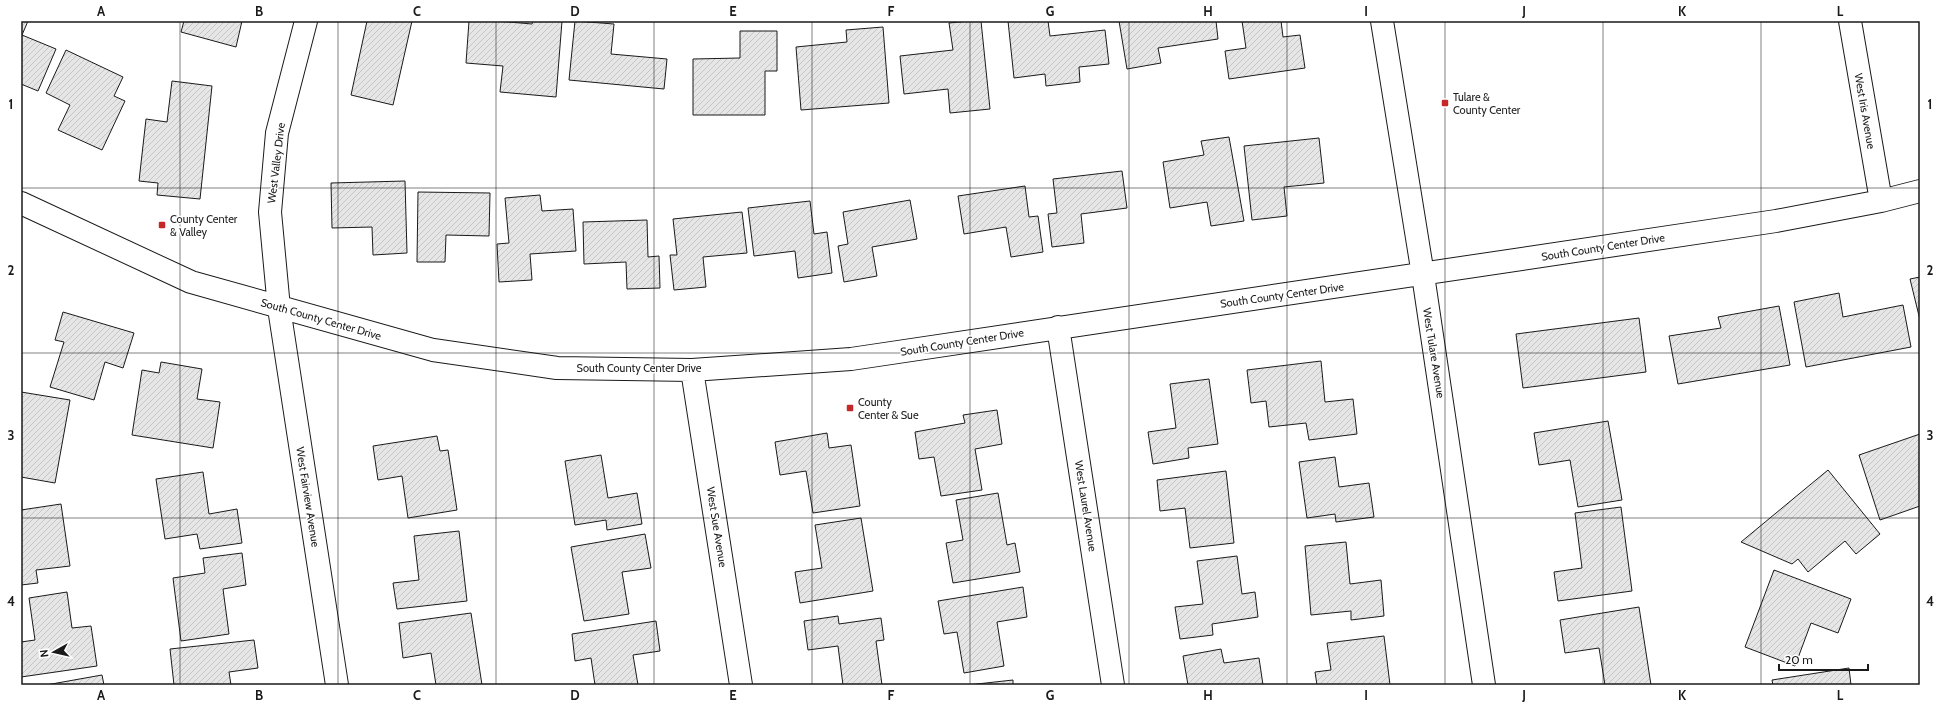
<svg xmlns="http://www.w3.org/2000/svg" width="1941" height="706" font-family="Cabin,sans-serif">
<defs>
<pattern id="building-hatch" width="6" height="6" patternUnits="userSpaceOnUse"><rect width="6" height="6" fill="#e6e6e6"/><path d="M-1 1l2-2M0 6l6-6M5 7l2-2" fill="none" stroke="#c5c5c5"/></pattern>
</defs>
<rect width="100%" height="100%" fill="#fff"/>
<path fill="url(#building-hatch)" stroke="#1a1a1a" d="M21,21H28L22,35L56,49L38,91L21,84Z
M184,21H242L236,47L181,32Z
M367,21H412L393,105L351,95Z
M469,21H497L532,24L533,21H562L556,97L500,92L503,66L466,63Z
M575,21L614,24L611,54L667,59L664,89L569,80Z
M969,21H981L990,109L950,113L948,89L904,94L900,56L953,50L949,23Z
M1008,21H1048L1050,36L1105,30L1109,64L1079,67L1080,82L1046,86L1045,74L1014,78Z
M1119,21H1216L1218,39L1158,48L1161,63L1127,69Z
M1242,21H1281L1283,37L1300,35L1305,68L1229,79L1225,51L1246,48Z
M883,27L889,103L801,110L796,47L847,42L846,30Z
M740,31H777V71H765V115H693V59L740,58Z
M66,50L123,77L114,96L125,101L102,150L58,130L70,105L46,93Z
M172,81L212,86L200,199L157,195L158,183L139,181L146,119L167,122Z
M1229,137L1244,221L1211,226L1207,202L1170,208L1163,162L1204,155L1201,141Z
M1319,138L1324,183L1284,187L1287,216L1252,220L1244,146Z
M1122,171L1127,208L1081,214L1084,243L1052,247L1048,214L1057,213L1053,179Z
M405,181L407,253L373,255L372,227L332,228L331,183Z
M1025,186L1029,217L1038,216L1043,252L1011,257L1006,227L964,234L958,196Z
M418,192L490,193L489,236L446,235L445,262H417Z
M540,195L542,211L573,209L576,251L530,254L532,280L499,282L497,244L509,243L505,198Z
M910,200L917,239L872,247L877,276L844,282L838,246L848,244L843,212Z
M810,201L814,234L827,232L832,273L798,278L795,251L754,256L748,208Z
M742,212L747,253L703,257L706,287L674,290L670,255H677L673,219Z
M647,220L648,257L659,256L660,288L627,289L626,262L584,264L583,222Z
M1920,277V320L1910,279Z
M1839,293L1843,317L1903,305L1911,347L1806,367L1794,302Z
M1779,306L1790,365L1678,384L1669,336L1721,328L1718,317Z
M63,312L134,333L123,368L105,362L94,400L50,387L64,342L55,340Z
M1639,318L1646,372L1523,388L1516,334Z
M1321,361L1325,402L1353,399L1357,434L1309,440L1306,423L1269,427L1266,401L1251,403L1247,370Z
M161,362L202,369L197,399L220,402L213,448L132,435L142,370L159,373Z
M1209,379L1218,444L1188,448L1189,458L1153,464L1148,432L1176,428L1170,384Z
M21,392L70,400L55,483L21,477Z
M997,410L1002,444L975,449L982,490L941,496L934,457L919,459L915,432L965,423L963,415Z
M1608,421L1622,500L1578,507L1570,460L1539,465L1534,433Z
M827,433L829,448L851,445L860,506L813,513L806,471L780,475L775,442Z
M1920,434V506L1880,520L1859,455Z
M437,436L440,451L448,450L457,510L408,518L402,476L378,480L373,446Z
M601,455L608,498L637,493L642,524L607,530L606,520L575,525L565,461Z
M1335,457L1339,487L1369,483L1374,517L1336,522L1335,514L1307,518L1299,462Z
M1828,470L1880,534L1856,554L1845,541L1808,572L1798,559L1792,564L1741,542Z
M1226,471L1234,543L1190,548L1185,508L1160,511L1157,480Z
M203,472L209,514L237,509L242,543L200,549L197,534L165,539L156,479Z
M998,493L1007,545L1015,543L1020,572L953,583L946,543L963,540L956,500Z
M61,504L70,566L36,570L38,583L21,585V510Z
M1621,507L1632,591L1558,601L1554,572L1582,568L1575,513Z
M861,518L873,591L800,603L795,572L822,568L815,525Z
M459,531L467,601L397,609L393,583L419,580L414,536Z
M645,534L651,568L622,572L629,614L584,621L571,547Z
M1346,542L1350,584L1381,580L1384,616L1351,620V611L1311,615L1305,546Z
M242,553L246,585L223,589L229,634L181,641L173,578L205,573L203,558Z
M1237,556L1242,594L1255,592L1258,617L1212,624L1213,635L1180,639L1175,607L1203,604L1197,561Z
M1774,570L1851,599L1838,633L1811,623L1795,666L1745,647Z
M1023,587L1027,617L997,622L1004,666L964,673L957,632L944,634L938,601Z
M67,592L72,628L91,626L97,666L21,677V642L35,640L29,598Z
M1639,607L1651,685H1605L1599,648L1565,653L1560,620Z
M471,613L482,685H436L431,653L403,658L399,623Z
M838,616L839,624L881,618L884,640L876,641L882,685H843L838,646L808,650L804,621Z
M656,621L660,651L633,655L638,685H595L591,658L575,661L572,634Z
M1384,636L1390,685H1317L1315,672L1331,670L1327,643Z
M254,640L258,668L229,672L231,685H174L170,649Z
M1221,649L1224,663L1259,658L1263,685H1188L1183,656Z
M1849,668L1851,685H1773L1772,680Z
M102,675L104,685H46Z
M1013,680V685H968Z"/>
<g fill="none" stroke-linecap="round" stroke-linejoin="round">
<g stroke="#1a1a1a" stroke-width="24">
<path id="minor" d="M306,21L277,133L270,212L279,308L337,685
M1382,21L1423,275L1484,685
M1850,21L1881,201
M21,203L191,282L433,350L557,368L692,370L851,359L1776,221L1881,201L1920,191
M1058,327L1113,685
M692,370L741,685"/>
</g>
<use href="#minor" stroke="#fff" stroke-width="22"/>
</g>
<path fill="none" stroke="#1a1a1a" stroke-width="1" stroke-opacity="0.55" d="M180,21V685M338,21V685M496,21V685M654,21V685M812,21V685M970,21V685M1129,21V685M1287,21V685M1445,21V685M1603,21V685M1761,21V685M21,188H1920M21,353H1920M21,518H1920"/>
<g fill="#c62828" stroke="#fff" stroke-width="1.5">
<rect x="1441" y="99" width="8" height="8" rx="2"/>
<rect x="158" y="221" width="8" height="8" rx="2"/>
<rect x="846" y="404" width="8" height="8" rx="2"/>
</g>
<g text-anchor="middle" stroke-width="3" stroke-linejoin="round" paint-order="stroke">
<g font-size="11" fill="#1a1a1a" stroke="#fff" text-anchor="start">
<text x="1453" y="101">Tulare &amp;<tspan x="1453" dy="13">County Center</tspan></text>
<text x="170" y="223">County Center<tspan x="170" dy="13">&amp; Valley</tspan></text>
<text x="858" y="406">County<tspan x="858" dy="13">Center &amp; Sue</tspan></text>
</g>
<g font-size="11" fill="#1a1a1a" stroke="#fff">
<text transform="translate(1865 111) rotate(80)" y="4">West Iris Avenue</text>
<text transform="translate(276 163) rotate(-83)" y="4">West Valley Drive</text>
<text transform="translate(1603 247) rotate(-9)" y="4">South County Center Drive</text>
<text transform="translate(1282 295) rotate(-8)" y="4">South County Center Drive</text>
<text transform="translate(321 319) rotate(16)" y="4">South County Center Drive</text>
<text transform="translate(962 342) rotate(-9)" y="4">South County Center Drive</text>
<text transform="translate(1434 353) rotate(81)" y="4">West Tulare Avenue</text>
<text x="639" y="372">South County Center Drive</text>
<text transform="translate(308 497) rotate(81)" y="4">West Fairview Avenue</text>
<text transform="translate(1086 506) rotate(81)" y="4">West Laurel Avenue</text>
<text transform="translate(717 527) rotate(81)" y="4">West Sue Avenue</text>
</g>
</g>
<rect width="1941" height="706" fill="none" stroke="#ffffff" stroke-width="44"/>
<g transform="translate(54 652) rotate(262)" stroke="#ffffff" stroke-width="3" paint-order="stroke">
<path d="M0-3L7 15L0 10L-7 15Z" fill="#1a1a1a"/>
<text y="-6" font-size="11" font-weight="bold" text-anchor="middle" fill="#1a1a1a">N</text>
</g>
<path d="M1779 664v6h89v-6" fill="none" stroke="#1a1a1a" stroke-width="2"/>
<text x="1785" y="664" font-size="12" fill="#1a1a1a" stroke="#ffffff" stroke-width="3" paint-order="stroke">20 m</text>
<rect x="22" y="22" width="1897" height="662" fill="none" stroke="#1a1a1a" stroke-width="1.5"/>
<g font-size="13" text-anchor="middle" font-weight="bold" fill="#1a1a1a">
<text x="101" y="16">A</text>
<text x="259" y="16">B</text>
<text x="417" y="16">C</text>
<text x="575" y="16">D</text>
<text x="733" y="16">E</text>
<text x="891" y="16">F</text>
<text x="1050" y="16">G</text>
<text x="1208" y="16">H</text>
<text x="1366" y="16">I</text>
<text x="1524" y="16">J</text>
<text x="1682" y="16">K</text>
<text x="1840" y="16">L</text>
<text x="11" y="109">1</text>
<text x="1930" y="109">1</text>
<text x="11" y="275">2</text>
<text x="1930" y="275">2</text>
<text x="11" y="440">3</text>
<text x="1930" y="440">3</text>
<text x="11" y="606">4</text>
<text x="1930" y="606">4</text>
<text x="101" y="700">A</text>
<text x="259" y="700">B</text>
<text x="417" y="700">C</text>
<text x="575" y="700">D</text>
<text x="733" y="700">E</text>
<text x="891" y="700">F</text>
<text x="1050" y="700">G</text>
<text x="1208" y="700">H</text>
<text x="1366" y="700">I</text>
<text x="1524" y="700">J</text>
<text x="1682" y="700">K</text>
<text x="1840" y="700">L</text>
</g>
</svg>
